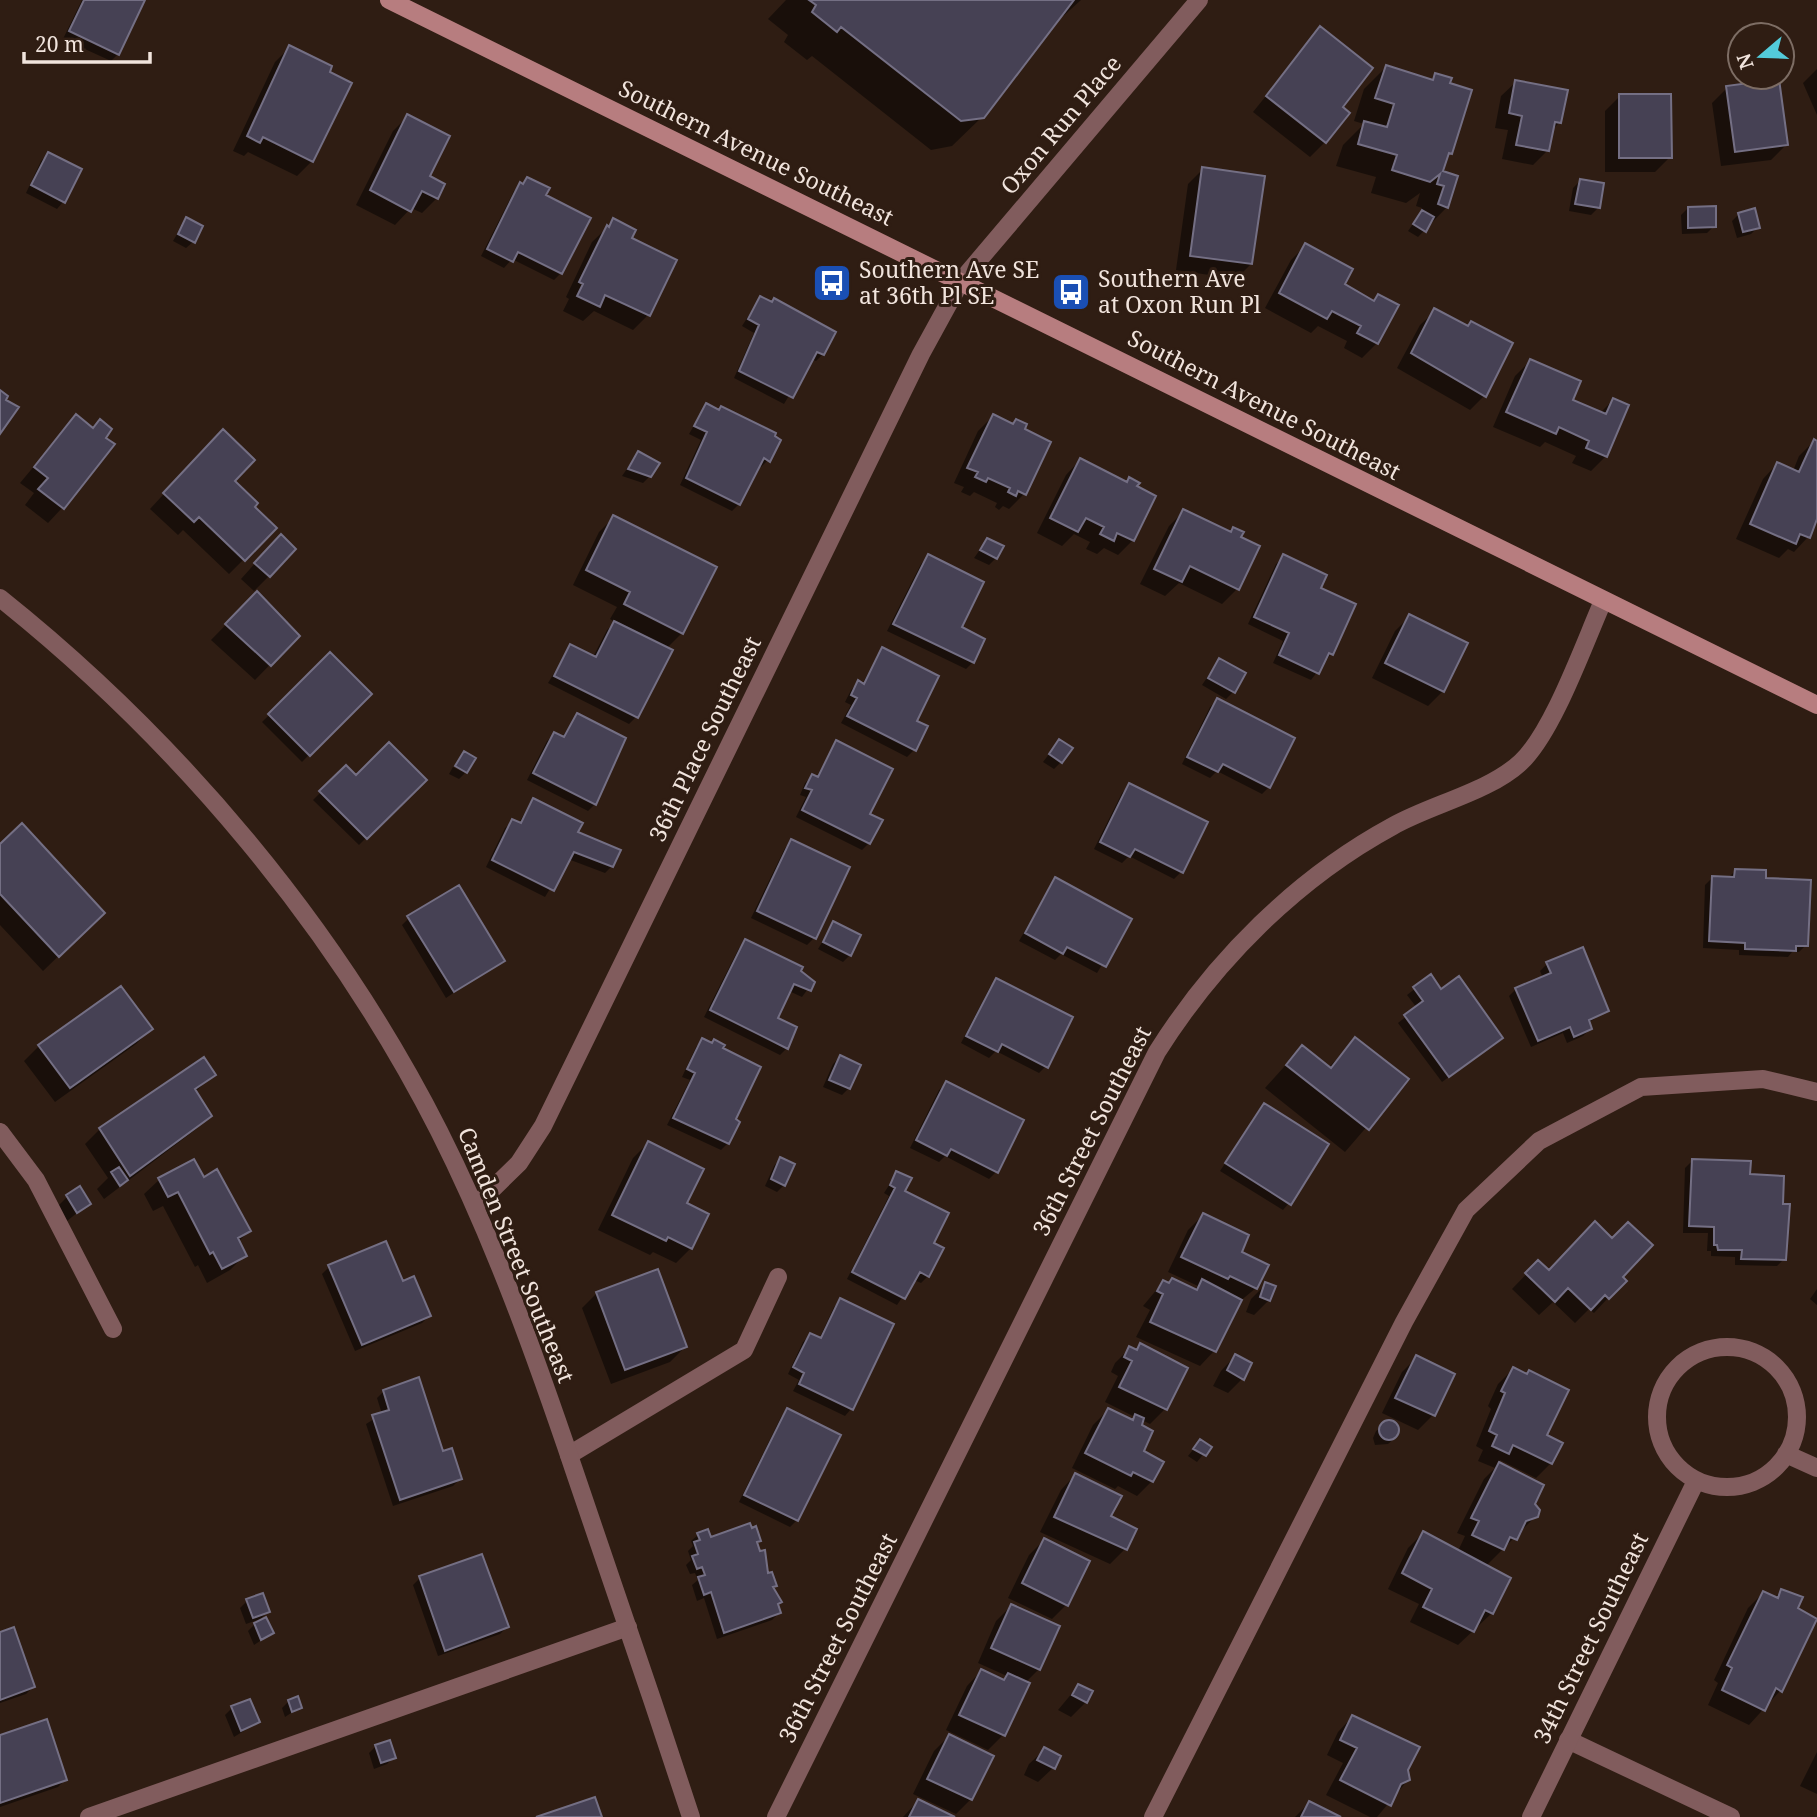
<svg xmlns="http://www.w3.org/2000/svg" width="1817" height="1817" font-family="'Noto Serif',serif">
<rect width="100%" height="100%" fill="#2f1d13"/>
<path fill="#0007" d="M82,0H143L118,54L111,61L63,39Z
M786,0H1081L1049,29L982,117L952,146L931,150L812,56L807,60L784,42L788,35L768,19Z
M1320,29L1340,107L1325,142L1310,157L1253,112Z
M290,47L312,161L297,176L248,152L244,156L233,151L275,62Z
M1386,67L1430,81L1436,75L1451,153L1445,159L1441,172L1456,177L1447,207L1418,237L1408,231L1421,213L1422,208L1416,206L1420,193L1406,203L1371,193L1376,177L1336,166L1343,145L1364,124L1354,121L1364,89Z
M1817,69V115L1803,83Z
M1516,82L1560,122L1551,131L1548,150L1533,165L1502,159L1508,130L1495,128L1501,96Z
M1727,88L1786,145L1771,160L1721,166L1712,103Z
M1620,96L1670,157L1655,172H1605V111Z
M408,116L437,198L422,213L411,208L395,225L356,205L393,131Z
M48,154L63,202L57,209L26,193L41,161Z
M1203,169L1251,264L1236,279L1176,270L1188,184Z
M527,179L543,196L561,273L554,280L512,259L504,268L481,256L514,191Z
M1580,181L1598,208L1591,215L1569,211L1573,188Z
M1688,208L1714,226L1707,233L1682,234L1681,215Z
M1739,214L1758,227L1751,234L1737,238L1732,221Z
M186,219L193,242L186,248L173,241Z
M614,221L629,238L648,315L633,330L594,311L583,321L563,311L569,299L566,297L592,242Z
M1306,245L1343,285L1373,302L1378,296L1377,343L1362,358L1344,348L1347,341L1318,326L1311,333L1265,308L1291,260Z
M760,298L823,354L816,361L811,359L784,404L734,378L754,333L742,326Z
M1435,311L1467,328L1485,395L1470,410L1397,368L1420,325Z
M1530,361L1571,401L1600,413L1613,400L1627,406L1606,456L1591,471L1572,463L1576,456L1545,442L1540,447L1493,427L1515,376Z
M706,405L768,460L761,467L758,466L739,504L732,511L680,485L701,440L689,434Z
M76,416L62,508L48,523L25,505L34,493L20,483Z
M993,416L1024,494L1009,509L1003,506L999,510L995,507L997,503L974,492L970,496L961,492L964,487L954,483L978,431Z
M1814,441L1817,443V514L1808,537L1794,552L1788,549L1779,558L1736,539L1763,479L1777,464L1793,471L1799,456Z
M208,446L252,507L244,559L229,574L183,530L178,535L150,509Z
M638,453L650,476L643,483L622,476Z
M1080,460L1125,483L1129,479L1135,487L1133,540L1118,555L1104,548L1097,554L1086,549L1090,542L1074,534L1062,546L1037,533L1066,475Z
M1184,511L1230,533L1233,530L1239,538L1237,589L1222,604L1179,583L1165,596L1140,584L1169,526Z
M614,517L682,633L666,649L670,651L636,717L629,724L548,683L571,646L593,657L607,630L615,622L610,619L617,607L573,585L599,532Z
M987,540L996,558L989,565L974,558Z
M266,551L269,576L254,591L241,579Z
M928,557L973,662L966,669L887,631L921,564Z
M1283,557L1318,589L1331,654L1311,680L1273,663L1283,641L1248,624L1276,564Z
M257,593L298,636L255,680L211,640Z
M1410,616L1443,691L1428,706L1372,678L1395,631Z
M883,649L915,721L914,750L907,757L841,723L851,705L845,702L851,690L858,683L862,684Z
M330,655L369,694L302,762L262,722Z
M1219,660L1233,692L1226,699L1202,685Z
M1217,700L1269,787L1262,794L1217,771L1210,778L1182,764L1210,707Z
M577,715L595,804L588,811L527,780L547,741L554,734L562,737Z
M1059,741L1061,762L1054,769L1043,762Z
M836,742L868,815L869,843L862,850L796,817L806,797L800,795L805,783L812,776L816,778Z
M346,767L356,778L424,780L359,845L313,800Z
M453,767L465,773L459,779L449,774Z
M1129,786L1181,872L1174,879L1129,856L1122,863L1094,849L1122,793Z
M533,800L576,833L612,866L605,873L568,859L545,897L486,867L505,828L512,822L518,824Z
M792,841L814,938L807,945L751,918L785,848Z
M0,846L103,913L43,971L0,925Z
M1736,870L1764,880L1806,945L1799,952H1792L1788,957L1739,955V950L1703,948L1705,885L1712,878L1729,877Z
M1055,879L1130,919L1097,973L1061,954L1055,960L1019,941Z
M409,918L502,960L446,998L402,925Z
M834,923L850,955L843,962L818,949Z
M746,941L813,982L802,997L789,991L775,1019L787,1048L780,1055L704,1017L739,948Z
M1547,964L1607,1011L1588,1023L1590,1029L1583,1036L1567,1043L1563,1033L1531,1047L1509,996L1516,989L1543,978L1540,971Z
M1430,977L1440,991L1494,1044L1442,1082L1398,1023L1417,1008L1407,995Z
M997,980L1046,1066L1039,1073L996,1051L989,1058L961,1043L990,987Z
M120,988L151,1029L136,1044L55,1102L24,1061L39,1046Z
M703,1040L733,1120L728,1143L721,1150L667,1125L690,1080L682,1077L696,1047Z
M1356,1040L1407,1080L1345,1152L1265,1088L1302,1047L1328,1068Z
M840,1057L849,1088L842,1095L823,1087L833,1064Z
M213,1075L195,1092L210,1116L195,1130L104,1199L97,1189L108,1178L85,1144L100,1129Z
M946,1083L996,1172L989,1179L945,1156L939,1162L910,1148L939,1090Z
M1264,1105L1289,1203L1283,1210L1220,1171Z
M648,1143L685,1204L691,1248L676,1263L653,1252L650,1255L598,1230L633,1158Z
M780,1159L784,1185L777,1192L765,1186L774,1166Z
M1692,1161L1749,1176L1781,1206L1784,1259L1777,1266L1735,1265V1257L1711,1256V1251H1707L1708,1233H1683L1685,1168Z
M897,1173L903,1192L932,1244L928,1276L921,1283L914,1280L897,1305L847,1279L889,1196L884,1193Z
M203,1179L249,1231L238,1242L245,1255L230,1270L207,1283L198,1265L195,1267L163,1206L153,1211L144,1194L159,1180Z
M67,1197L89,1203L61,1226L53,1211Z
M1203,1215L1239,1253L1256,1288L1239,1302L1214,1351L1200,1366L1136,1337L1150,1310L1143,1306L1163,1282L1168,1284L1172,1280L1193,1291L1198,1286L1168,1272L1188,1230Z
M1538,1262L1548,1272L1620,1277L1608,1298L1594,1313L1589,1309L1575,1323L1553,1302L1539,1315L1512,1289Z
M329,1267L402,1283L429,1316L422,1323L355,1351L322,1274Z
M1266,1284L1269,1300L1254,1315L1246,1312L1251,1299Z
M1817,1289V1305L1810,1299Z
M597,1293L685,1347L670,1362L611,1384L582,1308Z
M841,1300L851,1409L845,1416L793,1391L799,1380L788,1374L803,1342L810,1335L819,1339L834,1307Z
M1140,1345L1185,1368L1165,1409L1150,1424L1142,1420L1141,1452L1152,1481L1137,1496L1118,1486L1115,1489L1072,1468L1093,1425L1108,1410L1131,1421L1135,1417L1105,1402L1118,1376L1111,1372L1115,1363L1130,1348L1135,1351Z
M1235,1356L1242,1379L1228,1393L1213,1386L1221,1371Z
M1417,1357L1453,1375L1433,1415L1418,1430L1382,1413L1402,1372Z
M1513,1369L1544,1436L1551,1463L1536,1478L1500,1460L1497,1463L1542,1485L1533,1504L1536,1516L1486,1566L1492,1613L1458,1645L1410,1622L1419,1604L1388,1589L1408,1548L1423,1533L1458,1551L1465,1536L1457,1533L1484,1479L1495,1468L1478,1461L1483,1450L1476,1446L1491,1409L1488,1406L1498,1384Z
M384,1391L442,1453L460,1479L453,1486L393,1506L366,1424L382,1414L377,1398Z
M788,1410L839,1436L797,1520L790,1527L739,1502L781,1417Z
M1390,1421L1396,1424V1437L1388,1444L1375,1445L1373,1438L1376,1431Z
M1200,1441L1209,1447L1197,1462L1188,1456Z
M1075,1475L1109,1517L1125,1549L1110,1564L1040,1532L1061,1490Z
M698,1535L709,1539L759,1540L756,1544L759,1554L764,1552L767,1563L763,1566L775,1585L771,1589L779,1613L772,1620L717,1639L704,1598L697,1601L692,1585L698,1580L695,1573L690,1574L686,1565L691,1560L688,1551L693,1546L691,1541Z
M1044,1540L1066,1605L1052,1619L1008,1598L1029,1555Z
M481,1556L507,1627L500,1634L438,1656L413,1585L420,1578Z
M1782,1591L1796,1609L1816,1618L1780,1691L1749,1725L1708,1705L1718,1683L1714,1680L1748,1608L1763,1593L1774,1598Z
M247,1601L268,1611L257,1623L272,1633L254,1645L248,1631L260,1619L246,1624L240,1608Z
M1011,1606L1039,1669L1025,1683L1003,1735L988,1750L946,1730L967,1686L981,1671L1002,1681L1007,1676L978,1663L996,1621Z
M0,1633L33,1687L26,1694L0,1703Z
M1078,1686L1086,1702L1071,1717L1058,1710Z
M289,1701L300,1707L285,1717L282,1708Z
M232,1708L258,1722L234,1737L225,1715Z
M1352,1717L1406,1770L1408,1780L1377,1817H1370L1326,1795L1343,1763L1327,1755L1338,1732Z
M949,1736L971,1799L956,1814L913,1794L934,1751Z
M0,1737L65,1780L58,1787L0,1807Z
M376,1746L394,1757L387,1764L374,1769L369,1753Z
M1044,1750L1053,1768L1038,1782L1024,1775L1029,1764Z
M1817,1752V1794L1800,1786Z
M918,1801L951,1817H903Z
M1309,1803L1337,1817H1295Z"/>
<path fill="#464154" stroke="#746f84" stroke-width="2" d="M84,0H145L119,55L69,31Z
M809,0H1074L984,118L961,121L841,27L837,32L812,12L816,5Z
M1320,26L1373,68L1343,107L1350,113L1326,143L1266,96Z
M289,45L332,66L330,72L352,83L313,162L263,137L260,143L247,136Z
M1386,65L1433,80L1435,73L1452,78L1450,83L1472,90L1452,154L1449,153L1443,171L1458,176L1448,208L1438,204L1444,186L1437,184L1440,174L1430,182L1392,170L1397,155L1358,144L1364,121L1387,127L1394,104L1375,98Z
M1779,79L1788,145L1735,152L1726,86Z
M1515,80L1568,90L1561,123L1555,122L1549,151L1516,145L1522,116L1509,113Z
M1619,94H1671L1672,158H1619Z
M407,114L450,136L430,176L445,184L438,199L422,191L411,212L370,190Z
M48,152L82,169L65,203L31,185Z
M1202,167L1265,176L1252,264L1190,256Z
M527,177L550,188L546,195L591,218L562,274L518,252L513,262L487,249L520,182L523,184Z
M1580,179L1604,183L1600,208L1575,204Z
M1716,206V227L1688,228V207Z
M1755,208L1760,228L1743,232L1738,213Z
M1422,210L1434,217L1426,232L1413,224Z
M186,217L203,226L195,243L178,234Z
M613,218L636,230L632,238L677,260L650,316L605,295L600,307L577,296L583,284L579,282L607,225L609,227Z
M1305,243L1353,269L1345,284L1374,301L1378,294L1399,305L1378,344L1357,333L1361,326L1332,311L1327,319L1279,293Z
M760,296L772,302L774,298L836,332L824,355L817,352L793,398L739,371L759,325L748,319Z
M1434,308L1468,326L1471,321L1513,343L1486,397L1411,353Z
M1530,359L1581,381L1573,400L1606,414L1613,398L1629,405L1607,457L1586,448L1589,441L1559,427L1556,434L1506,412Z
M0,390L8,396L6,400L19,407L0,434Z
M706,403L719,410L721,406L776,433L775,436L781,440L770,462L764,458L740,505L686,478L707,432L694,426Z
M76,414L93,428L100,419L112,429L106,438L115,444L64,509L38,489L48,478L34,467Z
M993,414L1013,424L1016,419L1027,424L1025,429L1051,442L1026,495L1018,491L1016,496L1008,492L1010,488L988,478L986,482L975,477L978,472L967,468Z
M223,429L255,460L235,481L258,503L255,507L277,528L245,561L199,517L194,522L163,493Z
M1814,439L1817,441V519L1810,538L1800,534L1796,544L1750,524L1777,462L1799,472Z
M638,451L660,463L651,477L628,469Z
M1080,458L1127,482L1129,477L1140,483L1137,486L1156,496L1134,541L1117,533L1114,541L1100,534L1104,527L1086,518L1078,532L1050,518Z
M1183,509L1231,532L1233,527L1244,532L1241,537L1260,546L1239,590L1190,566L1182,582L1154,569Z
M613,515L717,567L683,634L624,604L630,592L586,570Z
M281,534L296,549L270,577L254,563Z
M987,538L1004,546L997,559L980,550Z
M928,554L984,582L962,627L985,639L974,663L893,624Z
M1283,554L1327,575L1321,588L1356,604L1333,655L1329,653L1319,674L1279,655L1289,633L1254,617Z
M257,591L300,636L271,666L225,624Z
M1409,614L1468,643L1444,692L1385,663Z
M614,621L673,650L638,718L554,676L570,644L596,657Z
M882,647L939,676L917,721L928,726L916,751L847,716L857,698L851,695L858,680L864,684Z
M330,652L372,694L310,756L268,714Z
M1219,658L1246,673L1235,693L1208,678Z
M1217,698L1295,738L1270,788L1223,764L1218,772L1187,757Z
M577,713L626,738L596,805L533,773L554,732L564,737Z
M1059,739L1073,748L1062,763L1049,754Z
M836,740L893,769L870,814L883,820L870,844L802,810L812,790L805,788L812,774L818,777Z
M389,742L427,780L367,839L319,791L346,765L356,775Z
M464,751L476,758L467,773L455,766Z
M1129,783L1208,822L1183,873L1135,849L1130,857L1100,842Z
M533,798L583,823L578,832L621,850L613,867L574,852L554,891L492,860L512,819L521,823Z
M22,823L105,913L59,957L0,894V844Z
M791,839L850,867L816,939L757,911Z
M1735,869L1766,870V878L1811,880L1808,946H1796V951L1745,949V943L1709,941L1712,876L1734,877Z
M1055,877L1132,919L1106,967L1067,947L1063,954L1025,933Z
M459,885L505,961L454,992L407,916Z
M833,921L861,935L851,956L823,942Z
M745,939L803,967L801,971L815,982L811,991L794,984L778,1018L797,1027L788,1049L710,1010Z
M1583,947L1609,1011L1589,1020L1592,1029L1574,1037L1570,1027L1538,1041L1515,988L1551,973L1546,962Z
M1431,974L1441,989L1459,976L1503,1038L1449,1077L1404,1015L1423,1001L1413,987Z
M996,978L1073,1017L1048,1068L1002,1044L998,1052L966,1036Z
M121,986L153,1029L70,1088L38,1045Z
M1355,1037L1409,1079L1369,1130L1286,1065L1302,1045L1331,1068Z
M702,1038L712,1043L714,1039L725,1045L723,1048L761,1067L736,1119L740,1122L729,1144L673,1118L695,1073L687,1069Z
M840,1055L861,1065L850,1089L829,1080Z
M204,1057L216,1075L195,1089L212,1116L130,1176L99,1128Z
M946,1081L1024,1120L998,1173L951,1149L947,1156L916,1140Z
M1264,1103L1329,1144L1291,1205L1225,1163Z
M648,1141L704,1169L687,1203L709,1214L692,1249L668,1237L666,1241L612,1215Z
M780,1157L795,1164L785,1186L771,1179Z
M194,1159L204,1177L217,1169L251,1231L238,1238L247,1256L222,1269L213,1252L210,1254L178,1192L168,1197L158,1178Z
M1692,1159L1751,1161L1750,1174L1784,1176L1783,1204H1790L1786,1260L1741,1259L1742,1250H1718L1717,1245H1714V1227L1689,1226Z
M119,1167L128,1180L120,1186L111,1172Z
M896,1171L912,1178L905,1191L949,1213L934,1243L944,1248L929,1277L920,1272L905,1299L852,1272L895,1188L890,1185Z
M80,1186L91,1204L77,1213L66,1195Z
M1203,1213L1249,1235L1242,1252L1269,1265L1257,1289L1230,1276L1228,1279L1181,1257Z
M1595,1221L1612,1238L1628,1222L1653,1245L1623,1277L1627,1281L1609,1299L1605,1295L1591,1310L1568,1288L1555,1302L1525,1273L1538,1260L1549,1270Z
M386,1241L403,1281L414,1276L431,1316L362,1345L328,1265Z
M658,1269L687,1347L625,1370L596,1292Z
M1172,1278L1197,1290L1202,1279L1242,1300L1216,1352L1150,1322L1163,1294L1157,1291L1163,1280L1169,1283Z
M1265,1282L1276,1286L1270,1301L1260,1297Z
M840,1298L894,1324L853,1410L799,1384L804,1373L793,1367L810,1333L821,1338Z
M1140,1343L1188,1368L1167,1410L1119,1387L1132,1361L1124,1357L1129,1346L1137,1350Z
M1235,1354L1252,1363L1244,1380L1227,1370Z
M1416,1355L1455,1374L1435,1416L1395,1398Z
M1513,1367L1527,1374L1529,1370L1569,1390L1547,1435L1563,1443L1552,1464L1513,1445L1509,1454L1492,1446L1497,1435L1489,1431L1505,1393L1501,1391Z
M419,1377L443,1451L452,1448L462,1479L400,1500L372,1415L389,1410L383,1390Z
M787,1408L841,1435L798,1521L744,1495Z
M1108,1408L1133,1420L1135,1414L1144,1418L1142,1425L1153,1431L1144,1451L1164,1462L1153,1482L1133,1472L1131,1476L1085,1453Z
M1379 1430a10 10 0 1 1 20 0a10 10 0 1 1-20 0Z
M1200,1439L1212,1447L1206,1456L1193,1449Z
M1499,1462L1544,1485L1535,1504L1540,1510L1538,1517L1526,1521L1517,1540L1510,1537L1504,1550L1472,1535L1479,1521L1471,1518Z
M1075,1473L1122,1496L1111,1516L1137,1529L1127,1550L1054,1517Z
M750,1523L752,1528L756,1526L761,1541L757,1542L760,1551L765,1550L768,1573L772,1572L777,1586L773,1587L782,1602L778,1604L781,1613L724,1633L711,1592L704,1595L698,1577L705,1575L702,1567L697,1569L692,1556L698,1554L694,1542L700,1540L697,1533L708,1529L711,1537Z
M1423,1531L1511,1578L1493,1614L1485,1610L1474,1632L1423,1607L1432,1589L1402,1573Z
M1044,1538L1090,1561L1068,1606L1022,1583Z
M482,1554L509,1627L445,1651L419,1576Z
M1781,1589L1803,1597L1798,1608L1817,1619L1782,1692L1776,1688L1765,1711L1722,1690L1732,1668L1727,1665L1763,1591L1778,1598Z
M263,1593L270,1612L253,1618L246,1599Z
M1011,1604L1060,1626L1040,1670L991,1648Z
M266,1617L274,1633L261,1640L254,1623Z
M14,1627L35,1687L0,1700V1632Z
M981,1669L1004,1680L1008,1673L1030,1683L1005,1736L959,1715Z
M1078,1684L1093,1691L1087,1703L1072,1695Z
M298,1696L302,1708L292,1712L288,1700Z
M250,1699L260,1722L241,1731L231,1706Z
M1352,1715L1420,1747L1408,1770L1410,1780L1401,1784L1391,1806L1340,1780L1357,1748L1340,1740Z
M47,1719L67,1780L0,1803V1735Z
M949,1734L994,1756L972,1800L927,1779Z
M390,1740L396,1758L381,1763L375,1745Z
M1044,1747L1061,1756L1055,1769L1037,1760Z
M595,1797L602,1817H536Z
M918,1799L955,1817H909Z
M1309,1801L1341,1817H1301Z"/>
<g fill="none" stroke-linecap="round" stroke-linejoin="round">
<path stroke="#815c5d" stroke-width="18" d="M0,1132L36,1180L113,1329
M569,1455L744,1350L778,1277
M1568,1740L1731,1817
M89,1817L628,1627
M1153,1817L1404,1322L1466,1210L1539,1141L1641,1087L1763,1079L1817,1092"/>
<path stroke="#815c5d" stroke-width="18" d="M0,598C179,741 335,926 439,1131C494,1240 535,1355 574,1470C614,1586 653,1701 691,1817
M475,1206L519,1163L543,1126L921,354L961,281L1199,0
M1657 1417a70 70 0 1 1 140 0a70 70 0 1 1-140 0Z
M1786,1454L1817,1468
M776,1817L1157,1052C1215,960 1297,878 1393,826C1432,804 1489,792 1521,762C1553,732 1584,644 1603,601
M1531,1817L1696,1481"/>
<path stroke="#b77d7f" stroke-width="18" d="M389,0L1817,705"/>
</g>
<defs>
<g id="bus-square" transform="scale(2.0125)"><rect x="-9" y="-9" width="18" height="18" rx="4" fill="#1a4fb4" stroke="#2f1d13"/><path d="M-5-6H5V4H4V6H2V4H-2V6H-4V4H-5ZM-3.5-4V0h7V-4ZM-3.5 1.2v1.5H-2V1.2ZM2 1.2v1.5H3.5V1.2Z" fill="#fff"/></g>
</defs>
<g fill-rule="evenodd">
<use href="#bus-square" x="832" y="283"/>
<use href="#bus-square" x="1071" y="292"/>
</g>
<g text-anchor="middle" stroke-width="6" stroke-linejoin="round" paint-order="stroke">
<g font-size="23" fill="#f1e4dd" stroke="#2f1d13">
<text transform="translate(1061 125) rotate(-50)" y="8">Oxon Run Place</text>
<text transform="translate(756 153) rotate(26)" y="8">Southern Avenue Southeast</text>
<text transform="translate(1264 405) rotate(27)" y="8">Southern Avenue Southeast</text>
<text transform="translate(705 739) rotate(-64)" y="8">36th Place Southeast</text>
<text transform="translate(1092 1131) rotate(-63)" y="8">36th Street Southeast</text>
<text transform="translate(516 1255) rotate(68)" y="8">Camden Street Southeast</text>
<text transform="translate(838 1638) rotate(-63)" y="8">36th Street Southeast</text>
<text transform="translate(1591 1638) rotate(-64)" y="8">34th Street Southeast</text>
</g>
<g font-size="23" fill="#f1e4dd" stroke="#2f1d13" text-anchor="start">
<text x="859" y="278">Southern Ave SE<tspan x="859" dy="26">at 36th Pl SE</tspan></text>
<text x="1098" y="287">Southern Ave<tspan x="1098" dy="26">at Oxon Run Pl</tspan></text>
</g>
</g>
<g transform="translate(1761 56) rotate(251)"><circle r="33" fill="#2f1d13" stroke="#7d6d64" stroke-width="2"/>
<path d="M0-5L12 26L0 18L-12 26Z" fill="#53cbda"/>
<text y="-10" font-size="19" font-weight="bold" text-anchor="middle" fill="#f1e4dd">N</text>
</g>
<path d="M24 52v10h126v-10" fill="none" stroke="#f1e4dd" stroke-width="3.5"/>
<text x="35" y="52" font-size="21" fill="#f1e4dd" stroke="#2f1d13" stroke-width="5" paint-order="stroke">20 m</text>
</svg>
